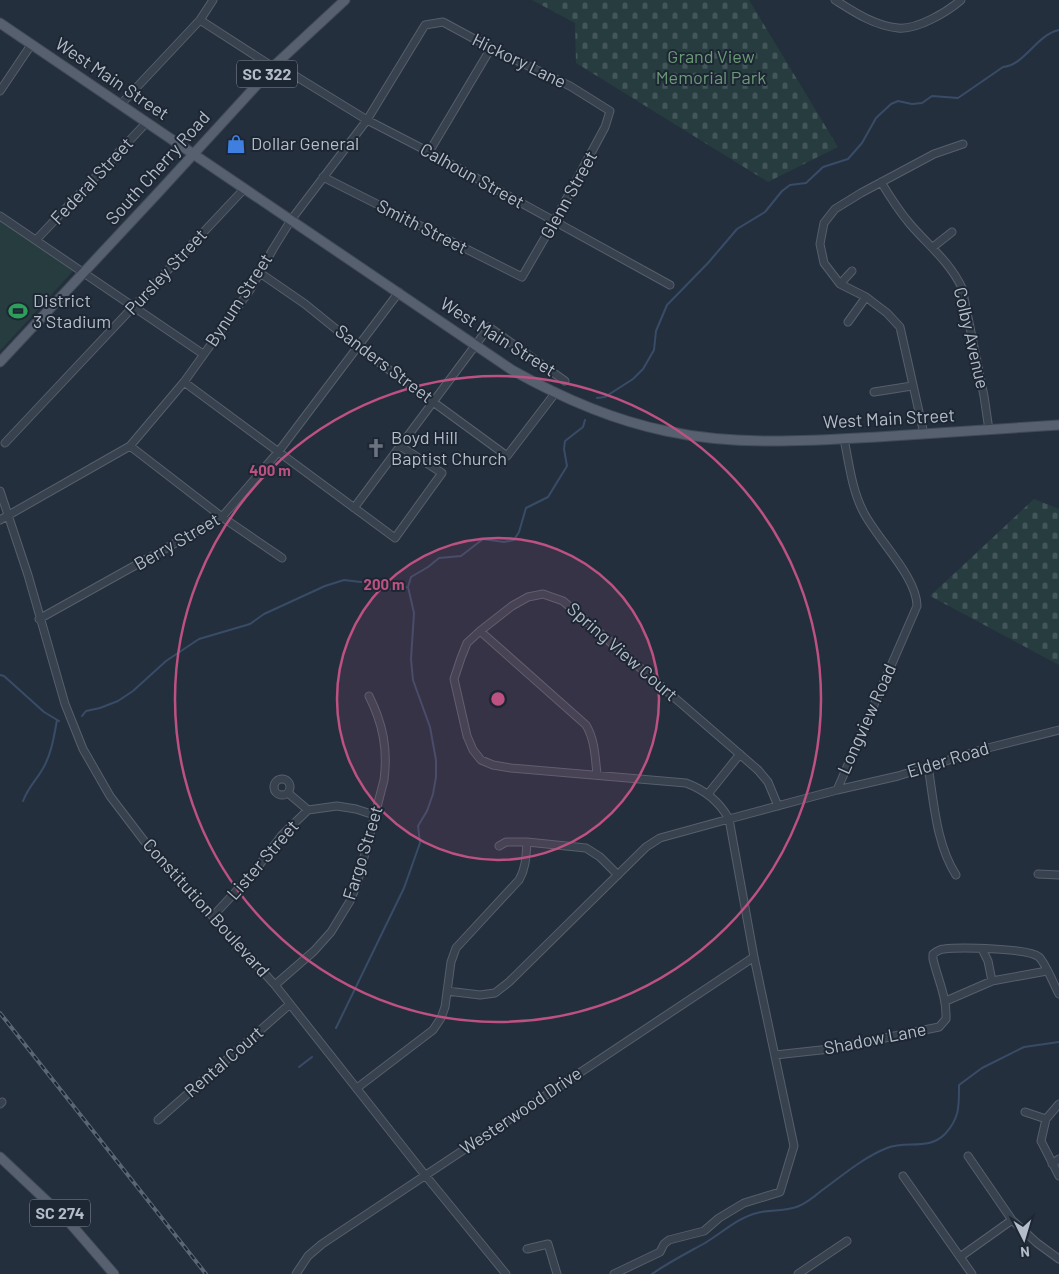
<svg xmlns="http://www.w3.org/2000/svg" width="1059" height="1274" font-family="Barlow,sans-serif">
<defs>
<pattern id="cemetery-stones" width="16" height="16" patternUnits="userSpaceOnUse" patternTransform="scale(1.25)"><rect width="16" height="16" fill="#263c3f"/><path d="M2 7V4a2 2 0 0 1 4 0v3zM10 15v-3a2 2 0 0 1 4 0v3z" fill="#435659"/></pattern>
</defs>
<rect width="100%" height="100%" fill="#242f3e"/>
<path fill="url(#cemetery-stones)" d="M532,0H749L838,147L768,182L576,63L575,23Z
M1034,499L1059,509V665L930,596Z"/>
<path fill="#263c3f" d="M0,220L73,271L0,351Z"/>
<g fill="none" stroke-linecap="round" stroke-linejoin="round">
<path stroke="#394c67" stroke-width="2" d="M597,398L605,397L633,379L643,369L654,350L656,331L667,305L708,263L737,229L765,212L782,191L790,185L806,183L823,167L848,159L862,143L876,118L891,104L898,101L912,104L922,103L932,96L958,98L1003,67C1025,65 1036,35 1059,30
M0,675L4,676L44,712L59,721
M82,716L86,711L100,708L118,701L133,691L166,661L199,639L250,624L264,614L325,586L344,580L369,583L389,589L408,587
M23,801C29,786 35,782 42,770C51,756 54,737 57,720
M336,1028L404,888L420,843L418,826L427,811L433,794L436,777V760L430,727L413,680L411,659L414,613L408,587L411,577L428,567L439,558L461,556L483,539L504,542L514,540L519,532L526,508L548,497L567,466L564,449L565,441L583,427L585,420
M299,1067L312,1057
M652,1274C669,1262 687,1253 705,1243C722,1233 737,1218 757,1213C770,1209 786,1212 799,1206C806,1203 814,1197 821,1191C842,1176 862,1158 887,1148C907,1140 928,1151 945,1134C960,1118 959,1105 959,1085L982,1068L1024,1047L1059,1042"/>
<g stroke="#565f6c" stroke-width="9">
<path id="minor" d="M835,0C854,12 875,26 898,28C917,30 947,12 961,0
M200,20L273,67
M276,64L367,120L429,152L670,285
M0,91L31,45
M121,104L200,20L213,0
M429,152L491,48
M881,182C890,197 899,211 910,224C928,245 950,262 962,288L984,396L989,430
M0,216L203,354
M36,240L147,122
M933,247L952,232
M260,273L305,304L358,347L507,456L556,392
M840,284L852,271
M848,322L866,297
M184,382L395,538L442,473L400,446
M874,392L912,386
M924,434L900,327L887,313L866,297L840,284L824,263L820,244L824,223L835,209L861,193L934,154L963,144
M5,443L245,188
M130,446L222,517L282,558
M0,491L28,575L65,704L83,749L110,796L145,842L275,985L425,1175L506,1274
M354,508L489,327L565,381
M0,520L130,446L184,382L250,290L273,249L291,220L367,120L425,25L443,22L491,48L570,86L610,111L605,127L554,222L522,277L323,177
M39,619L222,517L279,451L399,292
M480,631L586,725C595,740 595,757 597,774
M928,766C934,802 936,844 956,875
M274 787a8 8 0 1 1 16 0a8 8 0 1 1-16 0Z
M837,790L898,776L984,749L1059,730
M288,793L308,810
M708,794L740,754
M499,846L506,842H527L586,848L600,857L618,875
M1038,874L1059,875
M213,916L254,872L282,835L308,810L337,806L356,809L374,815
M982,949L988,961L992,981
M275,985L314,951L331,932L350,901L357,884L384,780C388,749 383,724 369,696
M447,991L480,995L495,993L509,982L646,847L660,838L729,819C719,801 705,790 686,783L511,768L493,765L481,760L473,750L467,736L454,679L461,658L467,643L480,631L512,606L528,597L543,594L563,601L758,770L768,782L778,806
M946,1001L992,981L1047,971
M775,1055L830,1049L939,1027L946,1019C947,997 938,980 933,959V954C937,951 940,949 944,949C959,947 1028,948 1039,957C1046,964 1054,985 1059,994
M357,1088L433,1030L441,1018L445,1007L451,962L456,948L519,880C526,868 526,856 527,842
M0,1104L2,1102
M1059,1104L1046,1119L1041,1141L1059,1176
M1025,1112L1046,1119
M158,1120L290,1004
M968,1156L1012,1220L1037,1243L1059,1259
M1052,1164L1059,1159
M903,1176L972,1274
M527,1249L548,1244L557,1274
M960,1257L1012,1220
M296,1274L308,1256L322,1244L754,957
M614,1274L660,1252L664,1244L669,1240L704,1231L719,1218L744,1203L780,1192L794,1146L754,957L729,819L837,790L917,606C917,577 878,540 864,513C852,491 849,463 844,439
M798,1274L847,1241"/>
</g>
<g stroke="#414a57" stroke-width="11">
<path id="major" d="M0,23L512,370C560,397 612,420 666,431C736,446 807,441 877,437C938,433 998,429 1059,425
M0,362L156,195L276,64L345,0
M0,1157L69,1222L114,1274"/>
</g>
<use href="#minor" stroke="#38414e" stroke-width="7"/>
<use href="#major" stroke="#56606e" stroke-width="9"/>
<g stroke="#5a6575" stroke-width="4">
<path id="rail" d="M0,1013L206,1274"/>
</g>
<use href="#rail" stroke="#1d2633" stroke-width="2" stroke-dasharray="5.5" stroke-linecap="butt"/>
</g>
<circle cx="498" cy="699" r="161" fill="#bd5182" fill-opacity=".12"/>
<g fill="none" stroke="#bd5182" stroke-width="2.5">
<circle cx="498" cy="699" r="161"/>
<circle cx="498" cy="699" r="323"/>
</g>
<defs>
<g id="shop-bare" transform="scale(1.5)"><path d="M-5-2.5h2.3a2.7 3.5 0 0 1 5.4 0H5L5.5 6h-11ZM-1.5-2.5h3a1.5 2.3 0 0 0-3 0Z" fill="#3f7fe0" stroke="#1d2633" stroke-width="2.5" paint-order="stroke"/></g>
<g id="stadium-bare" transform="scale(1.5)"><path d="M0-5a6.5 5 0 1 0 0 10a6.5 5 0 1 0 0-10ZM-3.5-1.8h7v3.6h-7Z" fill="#2e9e5b" stroke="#1d2633" stroke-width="2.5" paint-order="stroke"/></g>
<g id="church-bare" transform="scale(1.5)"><path d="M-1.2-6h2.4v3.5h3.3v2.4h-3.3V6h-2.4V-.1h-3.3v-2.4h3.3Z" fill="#6b7280" stroke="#1d2633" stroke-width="2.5" paint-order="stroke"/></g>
</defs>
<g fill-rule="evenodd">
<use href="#shop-bare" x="236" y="144"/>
<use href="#stadium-bare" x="18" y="311"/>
<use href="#church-bare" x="376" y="448"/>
</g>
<g text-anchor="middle" stroke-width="4" stroke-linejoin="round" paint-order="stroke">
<g fill="#1d2633" stroke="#878f9c" stroke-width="1">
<rect x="237" y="60.5" width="60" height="27" rx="4"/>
<rect x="30" y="1199.5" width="60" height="27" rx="4"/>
</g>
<g font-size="16" font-weight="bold" fill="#b4bcc9">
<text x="267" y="80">SC 322</text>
<text x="60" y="1219">SC 274</text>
</g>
<g font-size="18" fill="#6b9a76" stroke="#1d2633">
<text x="711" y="63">Grand View<tspan x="711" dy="21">Memorial Park</tspan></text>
</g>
<g font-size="18" fill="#b4bcc9" stroke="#1d2633">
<text transform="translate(519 61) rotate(26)" y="6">Hickory Lane</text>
<text transform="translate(112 79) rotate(34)" y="6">West Main Street</text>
<text transform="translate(158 168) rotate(-48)" y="6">South Cherry Road</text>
<text transform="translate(472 176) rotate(29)" y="6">Calhoun Street</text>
<text transform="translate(92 181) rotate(-47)" y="6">Federal Street</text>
<text transform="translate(569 195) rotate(-61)" y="6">Glenn Street</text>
<text transform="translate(422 227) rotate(27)" y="6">Smith Street</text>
<text transform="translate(166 272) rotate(-47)" y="6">Pursley Street</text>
<text transform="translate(239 300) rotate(-57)" y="6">Bynum Street</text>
<text transform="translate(498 337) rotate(32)" y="6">West Main Street</text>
<text transform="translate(971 338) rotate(77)" y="6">Colby Avenue</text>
<text transform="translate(384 364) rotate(37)" y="6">Sanders Street</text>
<text transform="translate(889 419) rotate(-3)" y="6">West Main Street</text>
<text transform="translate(177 542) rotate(-30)" y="6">Berry Street</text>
<text transform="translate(622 652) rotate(41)" y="6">Spring View Court</text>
<text transform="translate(867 719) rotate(-66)" y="6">Longview Road</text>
<text transform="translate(948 760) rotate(-17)" y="6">Elder Road</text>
<text transform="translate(363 853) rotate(-73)" y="6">Fargo Street</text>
<text transform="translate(263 860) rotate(-49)" y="6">Lister Street</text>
<text transform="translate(206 908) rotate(48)" y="6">Constitution Boulevard</text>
<text transform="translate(875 1039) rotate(-11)" y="6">Shadow Lane</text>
<text transform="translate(224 1062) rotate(-41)" y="6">Rental Court</text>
<text transform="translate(521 1111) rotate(-34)" y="6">Westerwood Drive</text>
</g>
<g font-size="18" fill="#b4bcc9" stroke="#1d2633" text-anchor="start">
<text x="251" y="150">Dollar General</text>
<text x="33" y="307">District<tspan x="33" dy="21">3 Stadium</tspan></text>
<text x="391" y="444">Boyd Hill<tspan x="391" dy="21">Baptist Church</tspan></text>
</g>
</g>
<circle cx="498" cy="699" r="8" fill="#bd5182" stroke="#1d2633" stroke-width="2.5"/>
<g font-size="15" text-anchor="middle" font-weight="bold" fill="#bd5182" stroke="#1d2633" stroke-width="4" stroke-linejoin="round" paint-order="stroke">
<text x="270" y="476">400 m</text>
<text x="384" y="590">200 m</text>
</g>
<g transform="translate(1024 1239) rotate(175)" stroke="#1d2633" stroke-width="4" paint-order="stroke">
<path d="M0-4L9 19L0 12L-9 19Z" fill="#b4bcc9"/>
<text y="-8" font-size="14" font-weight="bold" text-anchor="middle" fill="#b4bcc9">N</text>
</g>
</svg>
